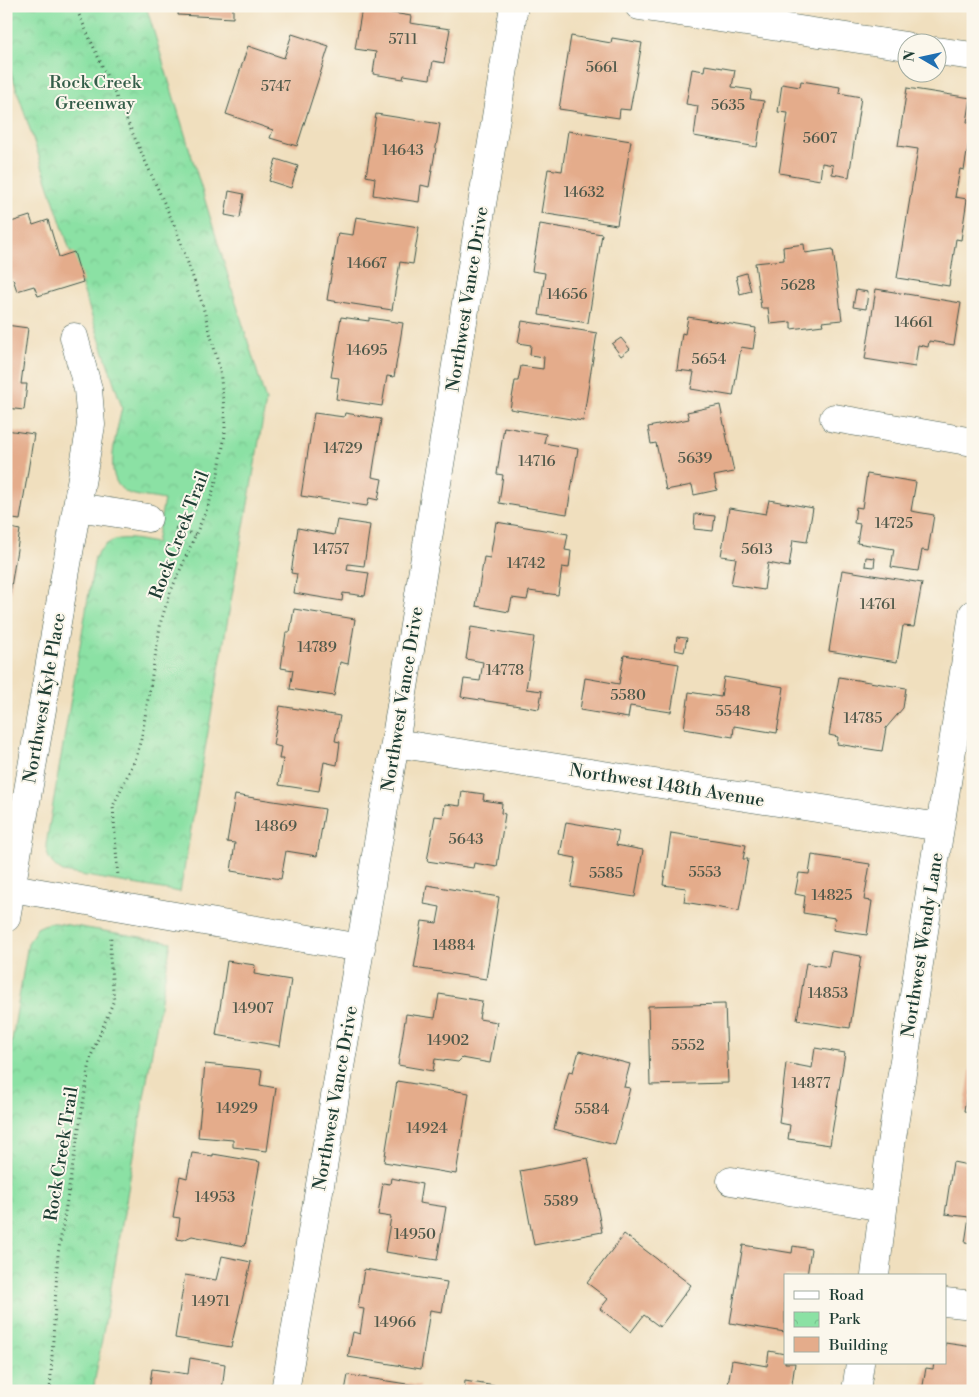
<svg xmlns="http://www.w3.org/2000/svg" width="979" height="1397" font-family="'Libre Bodoni',serif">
<defs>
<pattern id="park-crowns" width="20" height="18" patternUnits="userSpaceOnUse" patternTransform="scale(1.25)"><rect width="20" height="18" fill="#8be1a4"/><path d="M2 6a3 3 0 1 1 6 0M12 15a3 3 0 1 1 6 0" fill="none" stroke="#78c28e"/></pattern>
</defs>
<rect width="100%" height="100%" fill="#fbf7ec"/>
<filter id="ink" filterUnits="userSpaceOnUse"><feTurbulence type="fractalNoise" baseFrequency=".02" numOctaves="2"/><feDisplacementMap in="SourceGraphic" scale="10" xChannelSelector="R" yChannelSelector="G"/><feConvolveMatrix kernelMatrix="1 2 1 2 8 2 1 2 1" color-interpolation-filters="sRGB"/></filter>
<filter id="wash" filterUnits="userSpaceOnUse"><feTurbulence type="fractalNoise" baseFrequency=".0096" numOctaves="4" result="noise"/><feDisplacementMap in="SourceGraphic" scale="20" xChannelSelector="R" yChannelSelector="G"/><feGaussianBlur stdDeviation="1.12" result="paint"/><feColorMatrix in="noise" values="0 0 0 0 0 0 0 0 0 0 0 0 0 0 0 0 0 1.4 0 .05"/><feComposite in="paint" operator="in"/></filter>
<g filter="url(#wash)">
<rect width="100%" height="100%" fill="#f0dfbe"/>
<path fill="url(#park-crowns)" stroke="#558f6c" d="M6,6H146L266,401L180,892L63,872C52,865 47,859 46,845L95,557C112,531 130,539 156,543L164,500C152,497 136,497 126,492C101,478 118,430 122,407L6,57Z
M48,923H56L171,942L93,1391H6V1077L28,943L37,928Z"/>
<g id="blocks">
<path fill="#e4ac8b" d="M179,6H233V18L178,15Z
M362,8L411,16L410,23L450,29L444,63L433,61L430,79L404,75L403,79L373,74L376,52L355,49Z
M292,34L329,46L297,146L270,138L273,130L226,114L248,46L284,58Z
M571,36L611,43L612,38L642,43L630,110L620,109L619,118L559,109Z
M705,65L735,70L732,87L752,90L750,99L764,101L757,147L694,136L698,106L686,104L692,69L704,71Z
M801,81L840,87L839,93L861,97L849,177L832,174L833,165L822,163L820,180L779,173L788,113L778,112L782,84L800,87Z
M907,88L971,98L967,122L972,123L964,170L960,169L955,197L967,199L961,240L956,239L949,286L897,278L918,149L898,146Z
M376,114L440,124L429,187L421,185L419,202L373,195L375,178L366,176Z
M568,131L631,141L617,225L541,213L548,169L562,171Z
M276,159L298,166L291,188L269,181Z
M229,191L244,194L240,218L225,215Z
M30,216L33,225L48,220L59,257L74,252L83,282L38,296L34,286L17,291L13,279L6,281V231L10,229L8,223Z
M356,217L419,227L413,264L400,262L392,310L327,300L338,233L353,235Z
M540,224L602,234L588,323L539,315L545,273L532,271Z
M804,244L805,253L833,249L842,320L822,322L823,325L791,329V322L770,324L768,308H761L755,263L784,260L783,247Z
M746,273L751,291L740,294L736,276Z
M876,289L961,303L954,345L929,341L928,347L918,345L915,367L865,359Z
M856,290L868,292L866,309L853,307Z
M341,317L369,321V318L403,323L394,377L387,376L382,406L336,399L339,378L331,377Z
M688,317L756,328L753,349L741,347L733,396L691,389L694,372L677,370L682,333L685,334Z
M522,321L597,333L583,421L510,409L515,381H518L521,366L543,369L544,357L530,355L531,345L518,343Z
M6,325L28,328L21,384H27L24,410L6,408Z
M621,338L630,349L621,356L612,344Z
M720,405L734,472L714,476L717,490L694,495L692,485L666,490L656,443L651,444L648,427L689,419L687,412Z
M314,413L344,417L345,413L381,419L372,477L382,479L378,500L369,498L367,506L301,496Z
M504,427L546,434L544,443L578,449L567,514L499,503L503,475L497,474Z
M6,430L34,434L20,520L6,518Z
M867,474L916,482L911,511L934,515L928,551L922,550L918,571L891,567L894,549L857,543L860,524L854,523L856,507L862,508Z
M769,500L813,508L807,542L793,540L789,567L768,563L764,590L731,585L736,558L721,556L729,508L766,514Z
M695,514L715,516L713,531L694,529Z
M337,520L370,525L364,566L348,564L347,570L369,573L365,596L343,593L342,601L294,593L297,574L291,573L298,528L334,535Z
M496,522L568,534L565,550L571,551L569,568L562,567L558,595L529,591L527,600L512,598L509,612L476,606L484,557L490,558Z
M6,527L20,530L9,600L6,599Z
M866,557L875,558L874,567L865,566Z
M842,570L922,583L914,627L903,626L897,662L829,651Z
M294,609L355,619L348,664L340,662L334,696L290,689L293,670L281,668L286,632H290Z
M471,627L534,637L526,689L542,691L539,709L461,697L464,679L480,681L483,662L466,659Z
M677,637L687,638L684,652L675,650Z
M624,655L679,664L671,712L630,706L628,718L580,710L585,678L619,684Z
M724,677L784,687L777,733L734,726L733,737L684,729L689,692L721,697Z
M839,677L906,688L903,708L886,728L882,751L837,744L838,737L829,735Z
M280,706L340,716L335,741L340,742L337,765L324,762L319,791L279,785L283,759H279L281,747L273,745Z
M462,791L484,794L483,800L502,803L501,813L505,814L497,867L474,863L473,868L427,861L435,816L443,817L445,804L460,806Z
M235,795L325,809L317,856L286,851L281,879L231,871L235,843L227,842Z
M566,822L619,831L616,845L643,850L635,897L571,887L576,858L560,855Z
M671,833L746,845L743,859H748L739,911L684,902L686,888L663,885Z
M812,855L870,864L864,900L872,901L867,935L833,930L835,918L803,913L805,896L795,894L799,873L809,874Z
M427,885L499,897L486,979L414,968L422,921L437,923L440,907L424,904Z
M831,951L861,956L850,1028L797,1020L806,963L828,967Z
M227,961L255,965L254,974L291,980L280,1046L216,1035Z
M439,994L482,1001L479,1019L497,1022L490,1063L462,1058L458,1062L435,1059L433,1071L398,1065L406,1014L435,1018Z
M725,1004L728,1083L650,1085L648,1006Z
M815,1048L845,1053L830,1145L788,1139L790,1125L779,1123L786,1063L812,1068Z
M579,1051L630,1064L624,1087L630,1088L615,1145L554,1129L569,1071L573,1072Z
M205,1064L262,1070L260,1085L276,1088L267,1151L233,1147V1140L198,1137Z
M971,1067L973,1068V1113L964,1111Z
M397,1081L469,1093L456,1174L384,1162Z
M192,1153L213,1156V1154L260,1162L245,1246L192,1236L183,1240L177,1239L180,1218L173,1217L180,1176L187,1178Z
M588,1158L602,1232L534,1245L520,1171Z
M953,1162L973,1166V1244L965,1243L969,1217L945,1214Z
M391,1178L422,1184L419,1203L446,1207L437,1260L385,1252L391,1217L378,1215L383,1183L390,1184Z
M624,1234L691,1285L660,1327L644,1315L631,1332L600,1309L608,1299L587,1283Z
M743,1245L792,1253L793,1246L811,1249L807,1276H785V1332L730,1323Z
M222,1256L251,1262L231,1347L175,1338L185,1275L216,1280Z
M364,1269L447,1282L442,1312L430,1310L421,1369L348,1357L353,1332L360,1334L364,1309L358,1308Z
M945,1343L973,1347V1391H922L926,1368L933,1369L934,1363H945Z
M769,1351L785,1354V1363H795L791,1391H727L732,1360L767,1366Z
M190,1358L225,1364L222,1391H149L152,1369L188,1374Z
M348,1375L420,1386L419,1391H345Z
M465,1381L519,1390V1391H464Z"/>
</g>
</g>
<g filter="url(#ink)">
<use href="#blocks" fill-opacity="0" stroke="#3e5549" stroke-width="1"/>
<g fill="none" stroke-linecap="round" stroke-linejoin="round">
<g stroke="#3e5549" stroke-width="29">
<path id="minor" d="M639,6L906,46
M936,51L973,56
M834,418L973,442
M77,507L148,518
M395,743L940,827
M12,888L361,948
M6,918L91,425L88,389L74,337
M731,1181L883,1207
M875,1276L890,1151L973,614
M945,1302L973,1305
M285,1391L395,743L514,6
M856,1391L860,1363"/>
</g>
<path stroke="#3e5549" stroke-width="3" stroke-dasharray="1 4" stroke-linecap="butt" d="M75,6L176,229L202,303L220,370L225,418V435L218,474L209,504L170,593L161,621L142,735L136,758L113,806L118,877
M175,528L196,535
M50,1391L58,1254L91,1056L114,1000L110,958L111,935"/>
<use href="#minor" stroke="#fff" stroke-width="28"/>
</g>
</g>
<g text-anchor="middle" stroke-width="4" stroke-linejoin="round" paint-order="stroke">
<g font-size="15" fill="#50594a">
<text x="403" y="44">5711</text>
<text x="602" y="72">5661</text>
<text x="276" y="91">5747</text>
<text x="728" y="110">5635</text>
<text x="820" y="143">5607</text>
<text x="403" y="155">14643</text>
<text x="584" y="197">14632</text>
<text x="367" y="268">14667</text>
<text x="798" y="290">5628</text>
<text x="567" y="299">14656</text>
<text x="914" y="327">14661</text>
<text x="367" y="355">14695</text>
<text x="709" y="364">5654</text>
<text x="343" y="453">14729</text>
<text x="695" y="463">5639</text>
<text x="537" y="466">14716</text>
<text x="894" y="528">14725</text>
<text x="331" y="554">14757</text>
<text x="757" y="554">5613</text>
<text x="526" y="568">14742</text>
<text x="878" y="609">14761</text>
<text x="317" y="652">14789</text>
<text x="505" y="675">14778</text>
<text x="628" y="700">5580</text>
<text x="733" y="716">5548</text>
<text x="863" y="723">14785</text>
<text x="276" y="831">14869</text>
<text x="466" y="844">5643</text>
<text x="705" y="877">5553</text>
<text x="606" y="878">5585</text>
<text x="832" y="900">14825</text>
<text x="454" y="950">14884</text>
<text x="828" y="998">14853</text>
<text x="253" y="1013">14907</text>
<text x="448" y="1045">14902</text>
<text x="688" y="1050">5552</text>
<text x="811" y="1088">14877</text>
<text x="237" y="1113">14929</text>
<text x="592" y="1114">5584</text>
<text x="427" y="1133">14924</text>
<text x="215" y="1202">14953</text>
<text x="561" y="1206">5589</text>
<text x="415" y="1239">14950</text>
<text x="211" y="1306">14971</text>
<text x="395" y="1327">14966</text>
</g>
<g font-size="18" fill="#355e4a" stroke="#fbf7ec">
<text x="95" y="88">Rock Creek<tspan x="95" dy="21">Greenway</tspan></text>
</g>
<g font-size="18" fill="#1f3d34" stroke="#fbf7ec">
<text transform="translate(467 299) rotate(-81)" y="6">Northwest Vance Drive</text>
<text transform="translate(179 535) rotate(-69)" y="6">Rock Creek Trail</text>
<text transform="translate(44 698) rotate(-80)" y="6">Northwest Kyle Place</text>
<text transform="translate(402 699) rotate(-81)" y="6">Northwest Vance Drive</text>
<text transform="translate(667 785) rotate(9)" y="6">Northwest 148th Avenue</text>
<text transform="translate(922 945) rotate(-81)" y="6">Northwest Wendy Lane</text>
<text transform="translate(335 1098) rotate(-80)" y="6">Northwest Vance Drive</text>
<text transform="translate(61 1154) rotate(-81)" y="6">Rock Creek Trail</text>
</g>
</g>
<rect width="979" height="1397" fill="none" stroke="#fbf7ec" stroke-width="25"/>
<rect x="784" y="1274" width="162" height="90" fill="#fbf7ec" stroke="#a3ada2"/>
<rect x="794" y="1291" width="25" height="8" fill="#ffffff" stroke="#a3ada2"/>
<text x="829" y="1300" font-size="15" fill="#1f3d34">Road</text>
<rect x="794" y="1312" width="25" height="15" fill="url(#park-crowns)" stroke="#a3ada2"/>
<text x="829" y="1324" font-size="15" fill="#1f3d34">Park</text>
<rect x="794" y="1337" width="25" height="15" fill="#e4ac8b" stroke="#a3ada2"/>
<text x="829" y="1350" font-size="15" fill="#1f3d34">Building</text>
<g transform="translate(922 58) rotate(279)"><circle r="24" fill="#fbf7ec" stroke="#a3ada2"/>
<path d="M0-4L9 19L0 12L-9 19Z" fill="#1f6fb2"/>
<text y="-8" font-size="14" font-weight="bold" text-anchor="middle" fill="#1f3d34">N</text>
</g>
</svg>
